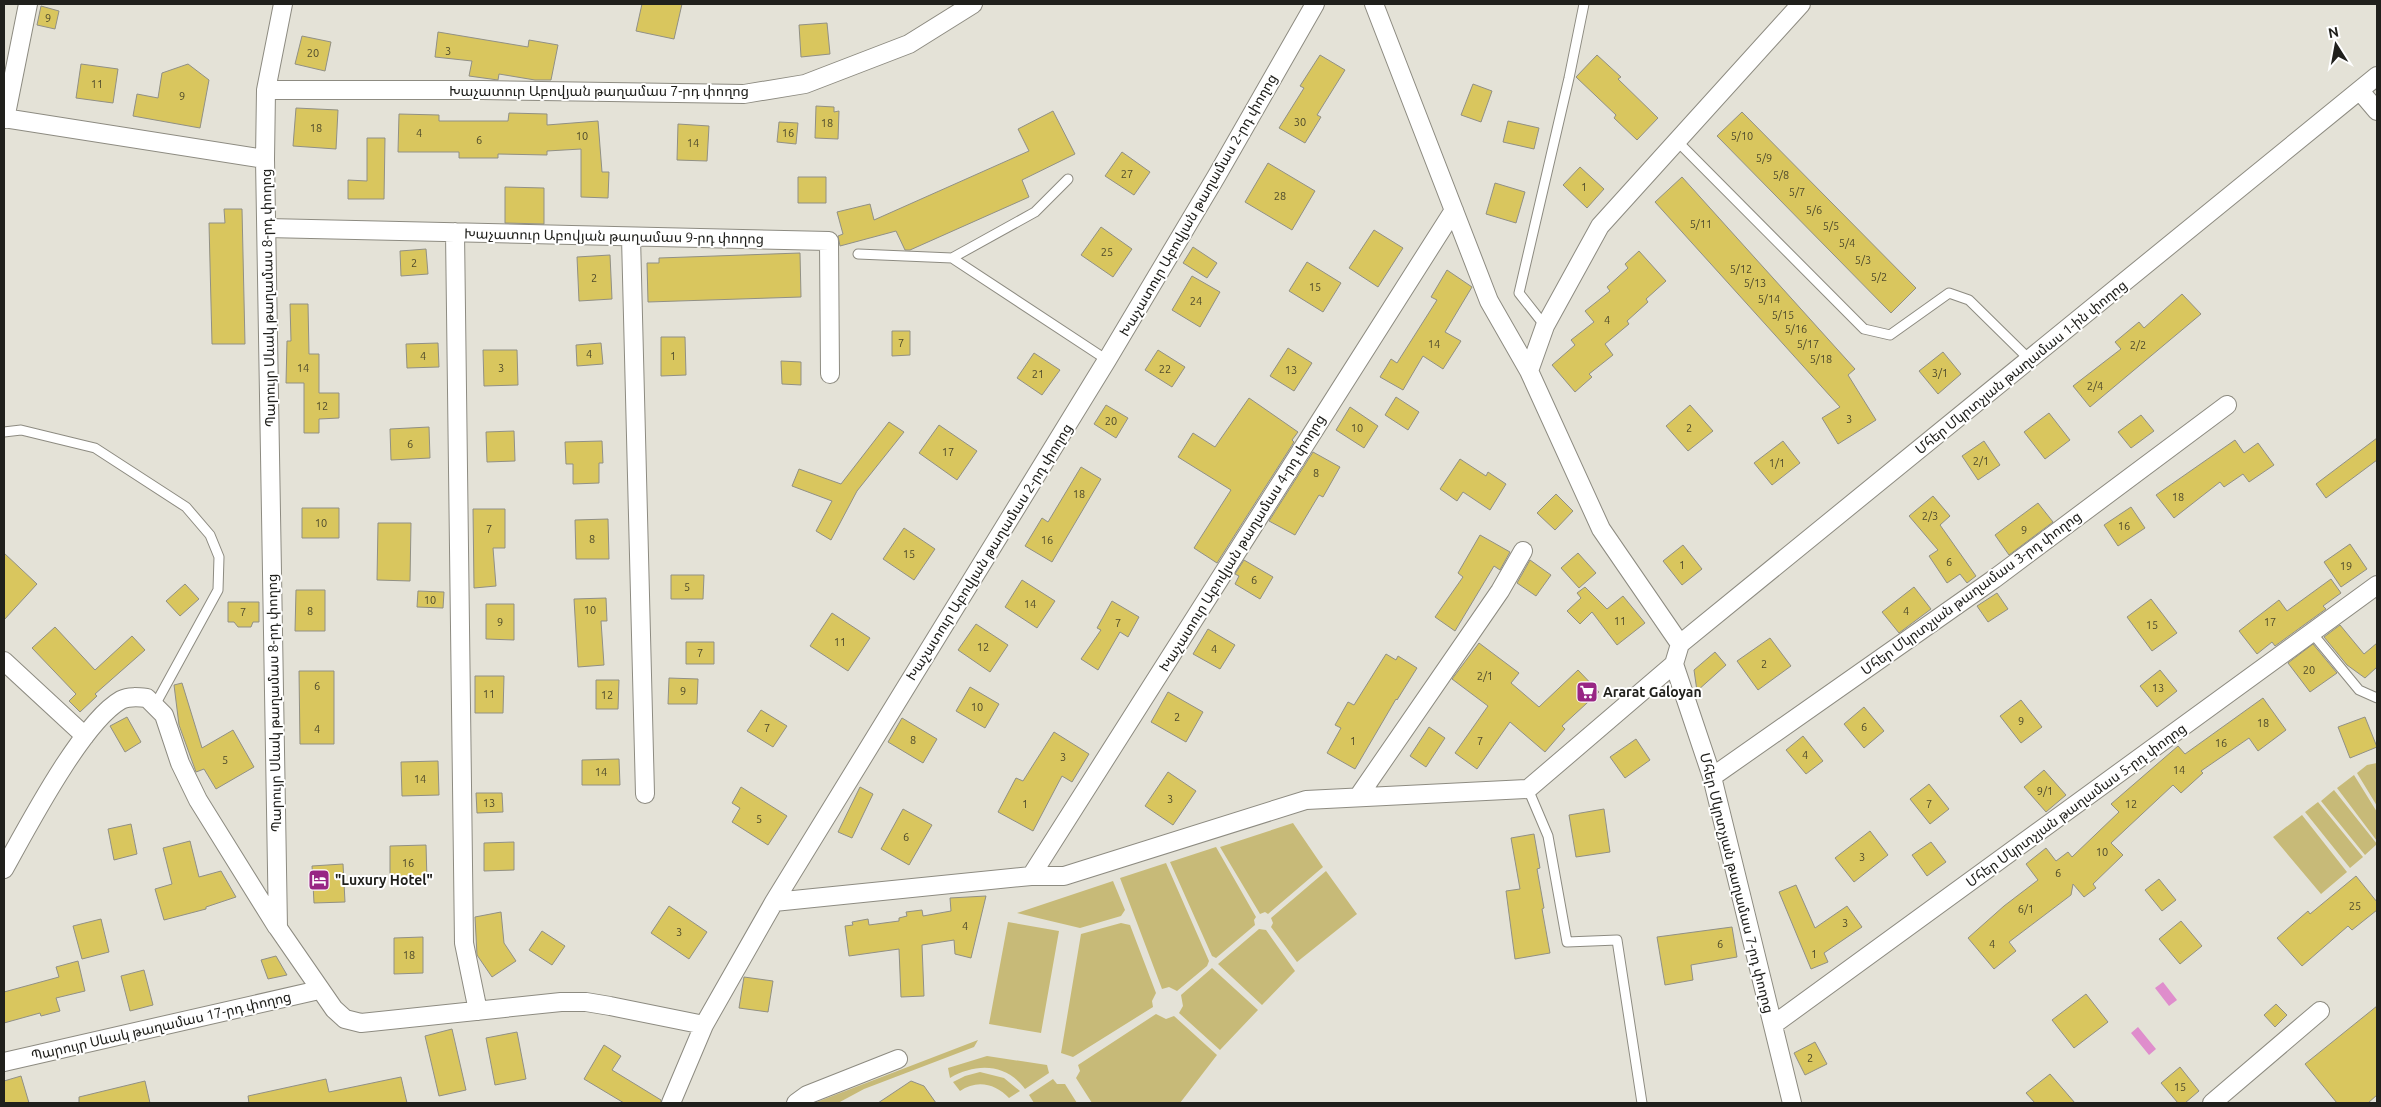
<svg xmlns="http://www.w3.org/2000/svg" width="2381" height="1107" font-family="Ubuntu,'Noto Sans Armenian',sans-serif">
<rect width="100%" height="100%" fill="#e4e2d7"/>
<path fill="#c7ba78" d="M2377,763V806L2357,773L2367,765Z
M2354,775L2377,812V841L2337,788Z
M2334,790L2377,844L2365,855L2321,801Z
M2318,802L2363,857L2350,868L2305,812Z
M2302,815L2347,872L2321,894L2273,837Z
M1293,823L1323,867L1268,914L1265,912L1260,914L1220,847Z
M1216,847L1256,917L1254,920L1255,925L1216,958L1212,956L1170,862Z
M1166,863L1209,961L1207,966L1177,991L1169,987L1162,989L1120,878Z
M1326,871L1357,914L1297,962L1271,927L1273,923L1271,918Z
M1113,881L1125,910L1121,916L1080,928L1017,913Z
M1008,922L1059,931L1041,1033L989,1024Z
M1121,923L1130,925L1156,993L1152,1001L1153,1007L1073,1057L1061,1053L1081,934Z
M1259,929L1266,930L1295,971L1262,1005L1218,964Z
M1212,968L1258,1010L1220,1050L1179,1013L1183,1006L1181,995Z
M1156,1014L1166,1019L1174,1016L1217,1055L1180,1103H1092L1076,1078L1080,1071L1078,1065Z
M978,1040L974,1047L864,1089L838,1103H814Z
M987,1056L1047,1065L1049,1073L1025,1089C1006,1063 976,1063 950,1078L948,1068Z
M980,1072L1004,1078L1020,1091L1009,1098C996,1084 977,1079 960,1091L953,1082L965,1076Z
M1053,1079L1057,1084H1065L1077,1103H1034L1029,1095Z"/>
<path fill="#df8dcc" d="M2163,982L2177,1000L2169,1006L2155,988Z
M2138,1027L2156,1049L2149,1055L2131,1033Z"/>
<path fill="#d9c65e" stroke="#919085" d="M642,4H682L674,39L636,31Z
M41,6L59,11L55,29L37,25Z
M827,23L830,54L801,57L799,25Z
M438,32L528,47L529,40L558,45L551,80H535L499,74L498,80L469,76L472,61L435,57Z
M302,36L331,42L325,71L295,64Z
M1320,55L1345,70L1317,115L1321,117L1305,143L1279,128L1304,88L1300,86Z
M1597,55L1621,77L1618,79L1658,118L1637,140L1614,118L1616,115L1576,77Z
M81,64L118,69L113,103L76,98Z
M188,64L209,80L200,128L133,116L137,94L158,98L162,73Z
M1473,84L1492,91L1481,122L1461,115Z
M816,106L834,107V112L839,111L838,139L815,138Z
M296,108L338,110L336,149L293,146Z
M1053,111L1075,154L1022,180L1029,197L910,250H905L896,231L840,246L838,236L843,234L837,212L870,204L874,220L1029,151L1018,129Z
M1742,112L1916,288L1891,313L1717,136Z
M509,113L547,114V125L598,121L602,172H609L608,198L581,197V149L547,151V155L498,154V158H459V152H398L399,114L439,115V121H508Z
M1508,121L1539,128L1534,149L1503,142Z
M779,122L798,123L796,144L777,142Z
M678,124L709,126L707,161L677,160Z
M367,138H385L384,199H348V180L367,181Z
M1122,152L1150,172L1134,195L1105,176Z
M1268,163L1315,191L1292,230L1245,202Z
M1580,167L1604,189L1587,208L1563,185Z
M798,177H826V203H798Z
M1682,177L1855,369L1848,375L1876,420L1838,444L1822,418L1840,407L1655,202Z
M1495,183L1525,192L1516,223L1486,214Z
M505,187L544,188V224L505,223Z
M224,209H242L245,344H212L209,223H225Z
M1101,227L1132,249L1113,277L1081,255Z
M1374,230L1403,248L1378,287L1349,268Z
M1193,247L1217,263L1207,278L1183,263Z
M426,249L428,274L401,276L400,251Z
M1639,251L1666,281L1646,299L1648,302L1627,321L1629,324L1605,344L1613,355L1589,374L1592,377L1575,392L1552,365L1575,345L1571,340L1594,322L1585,311L1610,291L1607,287L1628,268L1625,264Z
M800,253L801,297L648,302L647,263H659V258Z
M610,255L612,299L579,301L577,257Z
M1307,262L1341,283L1323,312L1289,291Z
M1447,270L1472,287L1445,332L1461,341L1443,369L1423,356L1403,390L1380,377L1391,359L1397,363L1437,300L1431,297Z
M1192,276L1220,292L1200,327L1172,310Z
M2182,294L2201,314L2090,407L2073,386L2121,349L2115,342L2139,322L2144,328Z
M290,304H308L309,354H319V393H339V418L319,419V433H304V383H286L287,341H291Z
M892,331H910V355L892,356Z
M661,337H685L686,375L661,376Z
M438,343L439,367L407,368L406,344Z
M601,343L603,364L577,366L576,345Z
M1288,348L1312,363L1294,391L1270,376Z
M483,350H517L518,385L484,386Z
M1158,350L1185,367L1172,387L1145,370Z
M1943,352L1961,374L1938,394L1919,371Z
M1034,353L1060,370L1042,395L1017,378Z
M781,361L801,362V385L782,384Z
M1396,397L1419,412L1408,430L1385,415Z
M1249,398L1298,432L1292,440L1294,442L1217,563L1194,548L1231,490L1178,457L1193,433L1215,447Z
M1106,405L1128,418L1116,438L1094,424Z
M1690,405L1713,431L1688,451L1666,426Z
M1350,407L1378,426L1364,448L1336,430Z
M2049,413L2070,440L2045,459L2024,432Z
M2141,415L2154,431L2131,448L2118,432Z
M889,422L904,432L857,491L831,540L816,531L832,501L792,486L799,469L841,484Z
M939,425L977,451L957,480L919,453Z
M429,427L430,458L391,460L390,429Z
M514,431L515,461L487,462L486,432Z
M2377,438V460L2326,498L2316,484Z
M2235,440L2244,453L2258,443L2274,465L2249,482L2243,474L2224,487L2220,482L2174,518L2156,495Z
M602,441L603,463H599V483L573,484V464H566L565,442Z
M1783,441L1800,463L1772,485L1754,463Z
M1984,441L2000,465L1978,480L1962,456Z
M1313,452L1340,467L1323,497L1319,495L1295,535L1269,521Z
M1460,459L1486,476L1488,472L1506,484L1490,510L1463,492L1457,501L1440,489Z
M1081,467L1101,479L1052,562L1025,546L1042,518L1048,522Z
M1556,494L1573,511L1555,530L1537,513Z
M1933,496L1950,516L1940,525L1976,576L1967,583L1960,574L1947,583L1929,556L1938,550L1909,516Z
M2038,503L2053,522L2009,555L1995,535Z
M2131,507L2145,528L2118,546L2104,525Z
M302,508H339V538H302Z
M473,509H505V548H493L496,586L474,588Z
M608,519L609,559H576L575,520Z
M378,523H411L410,581L377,580Z
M904,528L935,549L914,580L883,559Z
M1480,535L1510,552L1500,570L1494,566L1455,631L1435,617L1463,577L1458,573Z
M2350,544L2367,569L2341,587L2324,562Z
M1683,545L1702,569L1682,585L1663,561Z
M4,553L37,584L4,620Z
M1578,553L1596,573L1579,588L1561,568Z
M1244,560L1273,577L1260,599L1235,584L1239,576L1235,574Z
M1530,560L1551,575L1536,596L1517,583Z
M671,575H704L703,599H671Z
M2331,579L2341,593L2323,606L2326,609L2275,646L2272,642L2257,654L2239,631L2279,600L2287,611Z
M1022,580L1055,601L1037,628L1005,607Z
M185,584L199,599L180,616L166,601Z
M1585,587L1607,609L1623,596L1645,623L1617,645L1592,612L1580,624L1567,611L1581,598L1577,593Z
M1914,587L1931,609L1899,633L1882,612Z
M296,590H325V631H295Z
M418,591L444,592L443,608L417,607Z
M1997,593L2008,609L1988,622L1977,606Z
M606,598L607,621H601L604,665L578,667L574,599Z
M2151,599L2177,633L2152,651L2127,617Z
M1112,601L1139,617L1128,637L1120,632L1098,670L1081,659L1101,630L1097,628Z
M228,602H259V622H253L251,627H238L234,622H228Z
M486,604H514V640L486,639Z
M832,613L870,638L848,671L810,646Z
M976,624L1008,645L990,672L958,650Z
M2340,625L2364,654L2377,643V667L2365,678L2347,665L2324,637Z
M55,627L95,670L132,636L145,650L95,694L97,696L80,712L69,701L76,694L32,648Z
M1208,629L1235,645L1220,669L1193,654Z
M1770,638L1791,666L1758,690L1737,661Z
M686,642H714V664H686Z
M1479,643L1519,673L1511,683L1539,707L1578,670L1599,692L1562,726L1565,729L1545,752L1510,722L1477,769L1455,753L1488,706L1452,679Z
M2313,644L2337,673L2310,692L2288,663Z
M1715,652L1726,665L1697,691L1694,670Z
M1386,654L1396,660L1398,656L1417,668L1397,700L1396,699L1355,769L1327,753L1341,728L1335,725L1348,702L1354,705Z
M2160,670L2177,691L2157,707L2140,686Z
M299,671H334V744H300Z
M475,676H504L503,713H475Z
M669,678L698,679L697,704H668Z
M596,680H619L618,709H596Z
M182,683L202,748L233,730L254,767L216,789L204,769L196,772L179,725L174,685Z
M970,687L999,704L985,728L956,711Z
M1168,692L1203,712L1186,742L1151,722Z
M2263,698L2286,730L2258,751L2249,738L2201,771L2203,773L2181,793L2173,785L2111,843L2123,855L2093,884L2096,888L2084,897L2073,884L2071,895L2009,942L2016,951L1994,969L1968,938L2004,906L2038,880L2026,864L2046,848L2056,861L2068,852L2072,857L2119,812L2111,804L2178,746L2185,754Z
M2021,700L2042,727L2021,743L2000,716Z
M1864,707L1884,731L1864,748L1844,724Z
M761,710L787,726L773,747L747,731Z
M127,717L141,742L125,752L110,726Z
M2365,717L2377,747L2350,758L2338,727Z
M902,718L937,739L923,763L888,742Z
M1429,727L1445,738L1426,767L1410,756Z
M1054,732L1089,754L1072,782L1062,776L1033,831L998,812L1016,778L1023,781Z
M1803,736L1823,761L1806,774L1786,750Z
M1636,739L1650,760L1625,778L1610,757Z
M619,759L620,785H582V760Z
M438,761L439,795L402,796L401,762Z
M2044,770L2066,795L2046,812L2024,787Z
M1168,772L1196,791L1173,825L1145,806Z
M1929,784L1949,809L1930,824L1910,799Z
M741,787L787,816L768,845L732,822L740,808L732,803Z
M860,787L873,794L852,838L838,832Z
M476,793H502L503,812L477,813Z
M903,809L932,825L909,865L881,849Z
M1604,809L1610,852L1576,857L1569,815Z
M131,824L137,854L114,860L108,829Z
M1870,831L1888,855L1854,882L1835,858Z
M1534,834L1540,868L1537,869L1544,908L1542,909L1550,953L1515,959L1506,891L1520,889L1511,838Z
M190,841L199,877L221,871L236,897L206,907V909L164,920L155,889L172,884L163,848Z
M514,842V870L484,871V843Z
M1931,842L1946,862L1927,876L1912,855Z
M426,845L427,880L390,881V846Z
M343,864L345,902L314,903L312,866Z
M2356,876L2377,902V910L2352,930L2348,926L2302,966L2277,938L2308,911L2310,914Z
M2159,879L2176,900L2162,911L2145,890Z
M1796,885L1815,928L1847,906L1862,927L1824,953L1828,962L1811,969L1779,892Z
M986,896L971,958L955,954L954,940L922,945L924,996L901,997L899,949L849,956L845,926L853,925L852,922L868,919L869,925L899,921V918L907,916L906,912L922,910L923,916L951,911L950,898Z
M669,906L707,932L689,959L651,933Z
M501,912L504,943L516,961L492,977L477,955L475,917Z
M101,919L109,952L82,959L73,926Z
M2181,921L2202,946L2180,964L2159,939Z
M1732,927L1737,957L1691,965L1693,980L1665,985L1657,937Z
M542,931L565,946L552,965L529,950Z
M423,937V973L394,974V938Z
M276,956L287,975L268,979L261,960Z
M78,961L85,991L56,998L60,1011L41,1016L40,1013L4,1023V992L59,977L56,967Z
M144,970L153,1005L130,1011L121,976Z
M744,977L773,981L768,1012L739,1008Z
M2086,994L2108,1022L2074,1048L2052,1020Z
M2276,1004L2287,1015L2275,1027L2264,1015Z
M2377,1006V1095L2368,1103H2337L2305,1064Z
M452,1029L466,1090L439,1096L425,1036Z
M517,1032L526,1079L495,1085L486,1038Z
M1815,1042L1827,1064L1805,1075L1794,1053Z
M604,1045L621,1056L612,1070L661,1100V1103H624L584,1079Z
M2180,1067L2199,1091L2185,1103H2178L2161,1083Z
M2050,1074L2075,1103H2035L2026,1093Z
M21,1076L29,1103H4V1081Z
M401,1077L407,1103H249L248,1096L326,1079L329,1092Z
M145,1081L150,1103H79V1097Z
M911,1081L924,1086L936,1103H878Z"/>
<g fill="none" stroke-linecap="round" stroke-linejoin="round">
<g stroke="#8d8b81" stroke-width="11">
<path id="service" d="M1677,141L1864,329L1890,335L1949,293L1969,300L2030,360
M1068,179L1035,212L952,258L1107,360
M858,254L952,258
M1545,326L1519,293L1569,78L1584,4
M4,432L21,430L95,448L186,507L210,535L219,557L218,590L155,705
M2312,633L2359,690L2377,698
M1528,789L1548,836L1567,942L1617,940L1642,1103"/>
</g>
<g stroke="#8d8b81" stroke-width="20">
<path id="minor" d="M283,4L266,90L265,159L278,928L334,1009L345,1019L361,1023L561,1002H586L610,1006L704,1025
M1374,4L1489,301L1529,371
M266,90H482L744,94L805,84L909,44L973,4
M2360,91L2377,111
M4,118L265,159
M5,119L28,4
M267,228L829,241L830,374
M455,232L464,943L478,1011
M631,237L645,794
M1680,644L1601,529L1529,371L1545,326L1600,226L1801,4
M4,661L85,736
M1674,664L1680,644L2377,76
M1674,664L1712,777L1792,1103
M1712,777L1994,579L2227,405
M1358,797L1500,591L1523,551
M4,869C27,828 82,722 121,700C129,696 138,697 147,698L164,715L180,763L198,800L277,927
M1031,876L1454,210
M774,902L1031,876H1064L1306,800L1528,789L1674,664
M1773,1025L2377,585
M4,1062L319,990
M671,1103L704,1025L774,902L1107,360L1216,177L1315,4
M796,1103L807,1095L898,1059
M2212,1103L2320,1011"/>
</g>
<use href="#service" stroke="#fff" stroke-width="9"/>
<use href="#minor" stroke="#fff" stroke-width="18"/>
</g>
<defs>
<g id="supermarket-square" transform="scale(1.125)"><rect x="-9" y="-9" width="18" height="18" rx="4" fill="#982684" stroke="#fff"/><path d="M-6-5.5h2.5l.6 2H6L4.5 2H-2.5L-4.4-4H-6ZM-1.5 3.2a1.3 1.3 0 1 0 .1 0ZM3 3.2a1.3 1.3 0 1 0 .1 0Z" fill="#fff"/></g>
<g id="hotel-square" transform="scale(1.125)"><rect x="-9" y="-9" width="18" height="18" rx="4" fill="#982684" stroke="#fff"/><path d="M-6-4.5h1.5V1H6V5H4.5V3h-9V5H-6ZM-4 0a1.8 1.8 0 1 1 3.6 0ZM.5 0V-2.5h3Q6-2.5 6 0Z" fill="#fff"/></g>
</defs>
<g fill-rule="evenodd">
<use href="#supermarket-square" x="1587" y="692"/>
<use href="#hotel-square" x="319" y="880"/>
</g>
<g text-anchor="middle" stroke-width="4" stroke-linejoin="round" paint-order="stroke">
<g font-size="11" fill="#4e4a2c">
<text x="48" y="22">9</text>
<text x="448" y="55">3</text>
<text x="313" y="57">20</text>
<text x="97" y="88">11</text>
<text x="182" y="100">9</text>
<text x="1300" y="126">30</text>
<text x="827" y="127">18</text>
<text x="316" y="132">18</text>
<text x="419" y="137">4</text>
<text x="788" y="137">16</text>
<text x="582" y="140">10</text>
<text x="1742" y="140">5/10</text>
<text x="479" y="144">6</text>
<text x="693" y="147">14</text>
<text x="1764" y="162">5/9</text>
<text x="1127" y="178">27</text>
<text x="1781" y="179">5/8</text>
<text x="1584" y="191">1</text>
<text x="1797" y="196">5/7</text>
<text x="1280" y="200">28</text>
<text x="1814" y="214">5/6</text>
<text x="1701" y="228">5/11</text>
<text x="1831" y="230">5/5</text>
<text x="1847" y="247">5/4</text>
<text x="1107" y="256">25</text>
<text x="1863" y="264">5/3</text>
<text x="414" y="267">2</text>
<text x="1741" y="273">5/12</text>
<text x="1879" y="281">5/2</text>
<text x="594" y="282">2</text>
<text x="1755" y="287">5/13</text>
<text x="1315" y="291">15</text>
<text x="1769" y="303">5/14</text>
<text x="1196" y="305">24</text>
<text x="1783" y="319">5/15</text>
<text x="1607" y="324">4</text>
<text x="1796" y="333">5/16</text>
<text x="901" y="347">7</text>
<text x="1434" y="348">14</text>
<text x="1808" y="348">5/17</text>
<text x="2138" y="349">2/2</text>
<text x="589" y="358">4</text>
<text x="423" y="360">4</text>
<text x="673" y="360">1</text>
<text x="1821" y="363">5/18</text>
<text x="303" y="372">14</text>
<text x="501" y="372">3</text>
<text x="1165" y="373">22</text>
<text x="1291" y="374">13</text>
<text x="1940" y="377">3/1</text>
<text x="1038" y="378">21</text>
<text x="2095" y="390">2/4</text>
<text x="322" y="410">12</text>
<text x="1849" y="423">3</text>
<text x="1111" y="425">20</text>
<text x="1357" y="432">10</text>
<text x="1689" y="432">2</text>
<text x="410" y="448">6</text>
<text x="948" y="456">17</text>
<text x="1981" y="465">2/1</text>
<text x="1777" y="467">1/1</text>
<text x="1316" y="477">8</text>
<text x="1079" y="498">18</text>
<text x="2178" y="501">18</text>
<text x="1930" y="520">2/3</text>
<text x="321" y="527">10</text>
<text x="2124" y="530">16</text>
<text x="489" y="533">7</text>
<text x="2024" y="534">9</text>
<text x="592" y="543">8</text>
<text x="1047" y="544">16</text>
<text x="909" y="558">15</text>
<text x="1949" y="566">6</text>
<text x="1682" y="569">1</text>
<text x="2346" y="570">19</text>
<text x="1254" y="584">6</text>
<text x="687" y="591">5</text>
<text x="430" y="604">10</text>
<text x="1030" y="608">14</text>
<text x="590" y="614">10</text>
<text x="310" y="615">8</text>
<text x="1906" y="615">4</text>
<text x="243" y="616">7</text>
<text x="1620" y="625">11</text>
<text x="500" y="626">9</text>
<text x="2270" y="626">17</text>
<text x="1118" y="627">7</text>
<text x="2152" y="629">15</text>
<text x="840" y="646">11</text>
<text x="983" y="651">12</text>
<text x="1214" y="653">4</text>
<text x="700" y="657">7</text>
<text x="1764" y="668">2</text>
<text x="2309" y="674">20</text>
<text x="1485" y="680">2/1</text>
<text x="317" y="690">6</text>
<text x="2158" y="692">13</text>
<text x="683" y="695">9</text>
<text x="489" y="698">11</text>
<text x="607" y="699">12</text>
<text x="977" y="711">10</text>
<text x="1177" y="721">2</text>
<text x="2021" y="725">9</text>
<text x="2263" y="727">18</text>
<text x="1864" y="731">6</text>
<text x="767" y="732">7</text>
<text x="317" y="733">4</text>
<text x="913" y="744">8</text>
<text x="1353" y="745">1</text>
<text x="1480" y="745">7</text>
<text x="2221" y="747">16</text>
<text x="1805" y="759">4</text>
<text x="1063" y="761">3</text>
<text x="225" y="764">5</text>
<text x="2179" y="774">14</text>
<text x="601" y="776">14</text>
<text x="420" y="783">14</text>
<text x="2045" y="795">9/1</text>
<text x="1170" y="803">3</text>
<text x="489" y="807">13</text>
<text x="1025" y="808">1</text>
<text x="1929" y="808">7</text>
<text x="2131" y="808">12</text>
<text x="759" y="823">5</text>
<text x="906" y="841">6</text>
<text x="2102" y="856">10</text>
<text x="1862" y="861">3</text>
<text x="408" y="867">16</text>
<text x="2058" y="877">6</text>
<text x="2355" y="910">25</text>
<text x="2026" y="913">6/1</text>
<text x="1845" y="927">3</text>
<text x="965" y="930">4</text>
<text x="679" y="936">3</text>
<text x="1720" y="948">6</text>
<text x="1992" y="948">4</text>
<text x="1814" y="958">1</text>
<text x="409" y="959">18</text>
<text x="1810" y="1062">2</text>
<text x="2180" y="1091">15</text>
</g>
<g font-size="14" fill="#20201c" stroke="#fff">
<text x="599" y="96">Խաչատուր Աբովյան թաղամաս 7-րդ փողոց</text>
<text transform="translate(1198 205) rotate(-60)" y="5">Խաչատուր Աբովյան թաղամաս 2-րդ փողոց</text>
<text transform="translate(614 236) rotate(1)" y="5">Խաչատուր Աբովյան թաղամաս 9-րդ փողոց</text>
<text transform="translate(268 298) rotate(-91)" y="5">Պարույր Սևակ թաղամաս 8-րդ փողոց</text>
<text transform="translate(2021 367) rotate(-39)" y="5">Մհեր Մկրտչյան թաղամաս 1-ին փողոց</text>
<text transform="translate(1242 543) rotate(-58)" y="5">Խաչատուր Աբովյան թաղամաս 4-րդ փողոց</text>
<text transform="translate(989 552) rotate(-58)" y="5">Խաչատուր Աբովյան թաղամաս 2-րդ փողոց</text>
<text transform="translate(1971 593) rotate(-36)" y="5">Մհեր Մկրտչյան թաղամաս 3-րդ փողոց</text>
<text transform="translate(274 703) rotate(-91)" y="5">Պարույր Սևակ թաղամաս 8-րդ փողոց</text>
<text transform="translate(2076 805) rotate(-36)" y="5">Մհեր Մկրտչյան թաղամաս 5-րդ փողոց</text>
<text transform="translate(1737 883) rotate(76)" y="5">Մհեր Մկրտչյան թաղամաս 7-րդ փողոց</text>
<text transform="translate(161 1026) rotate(-13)" y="5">Պարույր Սևակ թաղամաս 17-րդ փողոց</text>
</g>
<g font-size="14" font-weight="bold" fill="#20201c" stroke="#fff" text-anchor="start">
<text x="1603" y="697">Ararat Galoyan</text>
<text x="335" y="885">"Luxury Hotel"</text>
</g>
</g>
<rect width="2381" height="1107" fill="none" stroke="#20201c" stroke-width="10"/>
<g transform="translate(2336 45) rotate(349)" stroke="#ffffff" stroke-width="4" paint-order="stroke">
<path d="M0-4L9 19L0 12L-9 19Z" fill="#20201c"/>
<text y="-8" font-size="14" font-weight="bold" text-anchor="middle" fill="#20201c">N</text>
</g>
</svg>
